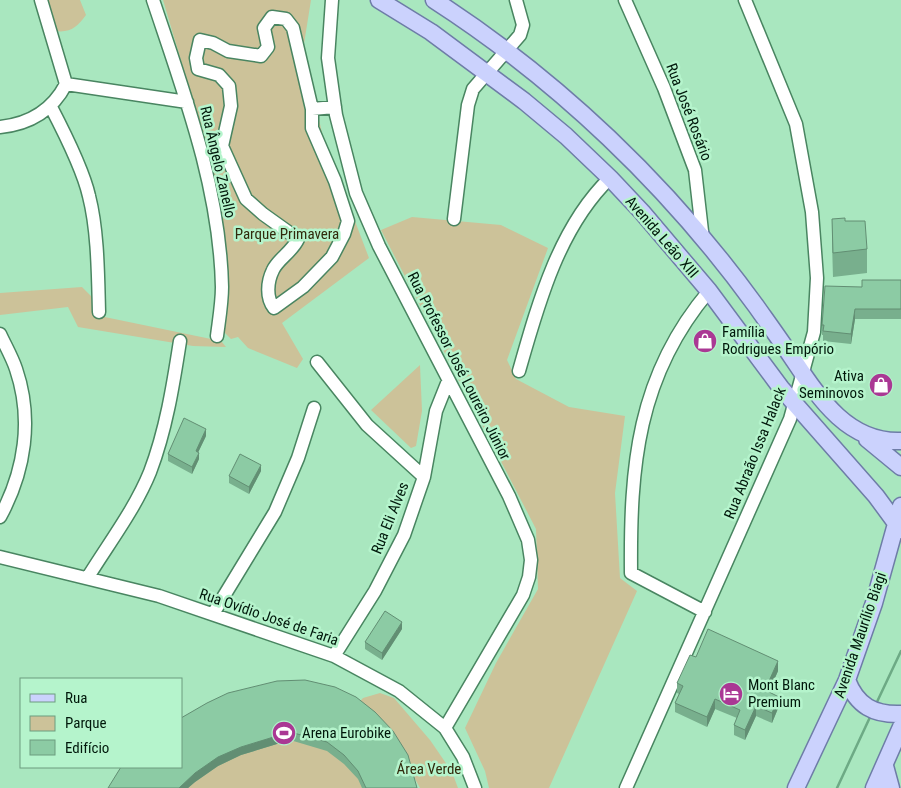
<svg xmlns="http://www.w3.org/2000/svg" width="901" height="788" font-family="'Roboto Condensed',sans-serif">
<rect width="100%" height="100%" fill="#a9e7bf"/>
<path fill="#ccc299" d="M47,0H80L86,15C77,27 71,33 55,31Z
M163,0H311L303,50L323,137L369,258L282,323L303,359L297,368L248,348L238,337L231,339L224,332L228,295L207,148Z
M412,217L501,225L548,248L507,360L516,379L569,407L625,416L615,493L620,578L637,591L549,788H489L485,771L465,728L496,663L538,589L536,529L381,230Z
M82,287L92,297L95,315L211,339L217,336L226,347L193,346L78,327L68,307L0,315V293Z
M420,365L422,411L416,446L411,448L371,410Z
M380,693L394,698L430,740L452,772L458,788H420L409,768L415,788H112L181,767L356,706L363,698Z"/>
<g fill="none" stroke-linecap="round" stroke-linejoin="round">
<path stroke="#6daa85" stroke-width="2.5" d="M876,704L901,651
M837,788L871,715"/>
<g stroke="#498561" stroke-width="15">
<path id="minor" d="M41,0L66,84
M153,0C184,93 220,188 222,287C222,303 219,320 217,336
M332,0L328,58L336,115L356,193L379,246L509,496L528,540L531,560L529,577L523,595L445,728
M625,0L664,88L695,170L703,240
M51,107C64,132 83,169 89,196C98,231 98,276 99,312
M312,109V128L335,181L348,221L344,234L332,257L303,287L274,308C266,298 267,282 273,270C278,259 292,252 298,239L263,214L246,199L222,146L231,106L229,86L219,75L198,69L196,58L200,40L213,43L228,51L261,56L268,47L264,28L272,17L286,19L293,28L312,109L335,107
M0,127C30,124 52,111 66,84L187,102
M454,219L468,105L473,89L520,35L523,25L516,0
M0,334C5,345 12,357 16,369C33,419 25,471 0,517
M317,362L367,425L424,477
M519,371C538,304 559,227 610,178
M0,557L159,596L334,656L399,691L445,728L463,757L475,788
M88,577C109,543 135,509 150,472C166,430 173,386 180,341
M705,612L631,573C630,467 637,376 709,291
M213,614L275,512L298,458L314,408
M334,656L375,591L404,535L424,477L436,411L448,381
M626,788L790,419L814,332L817,278L812,212L796,124L745,0"/>
</g>
<g stroke="#6e7da7" stroke-width="19">
<path id="major" d="M379,0L431,32L524,101L566,136L610,178L642,212L709,291L781,388L876,496L901,530
M434,0C558,80 669,186 756,306C768,323 781,341 793,359C819,398 848,443 901,441
M867,439L901,467
M847,680C857,706 874,715 901,714
M885,766L891,788
M796,788L847,680L874,603L901,506
M874,788L901,727"/>
</g>
<use href="#minor" stroke="#fff" stroke-width="12"/>
<use href="#major" stroke="#cbd2fd" stroke-width="16"/>
</g>
<path fill="#78af8d" d="M832,219L867,249V273L833,277L832,243Z
M901,280V319H855L851,344L823,341V335H822V325L862,287Z
M206,436L198,452L199,459L192,474L168,461V454Z
M261,471L249,494L229,483V476Z
M402,629L382,660L365,649V642Z
M696,657L778,671L769,692L779,706L772,723L756,716L745,740L734,735V725L737,718L715,709L707,727L675,712V703L679,694L677,693V683Z
M277,681L417,788H362L358,779L344,764L327,751L290,740L241,755L218,766L195,782L188,788H108Z"/>
<path fill="#628e73" d="M855,309V319L851,344V334Z
M206,429V436L196,457V451Z
M199,453V459L192,474V467Z
M261,465V471L249,494V487Z
M402,622V629L382,660V653Z
M778,661V671L765,700V690Z
M779,697V706L772,723V713Z
M715,699V709L707,727V717Z
M756,706V716L745,740V730Z
M290,732V740L241,755L218,766L195,782L188,788H179L195,773L218,757L241,747Z"/>
<path fill="#8ccba4" stroke="#628e73" d="M845,218V221H865L867,249L833,253L832,219Z
M862,280H901V309H855L851,334L823,331L824,325H822L825,286L862,287Z
M184,418L206,429L196,451L199,453L192,467L168,454Z
M240,454L261,465L249,487L229,476Z
M385,611L402,622L382,653L365,642Z
M708,629L778,661L765,690L779,697L772,713L756,706L745,730L734,725L740,710L715,699L707,717L675,703L683,686L677,683L690,655L696,657Z
M305,680L335,687L356,697L375,712L393,731L408,755L417,788H366L358,771L344,755L327,742L290,732L241,747L218,757L195,773L179,788H108L121,767H181V718L207,703L228,693L277,681Z"/>
<defs>
<g id="shop-disc" transform="scale(1.25)"><circle r="9.5" fill="#aa3894" stroke="#b5f4cc"/><path d="M-5-2.5h2.3a2.7 3.5 0 0 1 5.4 0H5L5.5 6h-11ZM-1.5-2.5h3a1.5 2.3 0 0 0-3 0Z" fill="#fff"/></g>
<g id="hotel-disc" transform="scale(1.25)"><circle r="9.5" fill="#aa3894" stroke="#b5f4cc"/><path d="M-6-4.5h1.5V1H6V5H4.5V3h-9V5H-6ZM-4 0a1.8 1.8 0 1 1 3.6 0ZM.5 0V-2.5h3Q6-2.5 6 0Z" fill="#fff"/></g>
<g id="stadium-disc" transform="scale(1.25)"><circle r="9.5" fill="#aa3894" stroke="#b5f4cc"/><path d="M0-5a6.5 5 0 1 0 0 10a6.5 5 0 1 0 0-10ZM-3.5-1.8h7v3.6h-7Z" fill="#fff"/></g>
</defs>
<g fill-rule="evenodd">
<use href="#shop-disc" x="705" y="341"/>
<use href="#shop-disc" x="881" y="385"/>
<use href="#hotel-disc" x="731" y="694"/>
<use href="#stadium-disc" x="284" y="733"/>
</g>
<g text-anchor="middle" stroke-width="5" stroke-linejoin="round" paint-order="stroke">
<g font-size="15" fill="#01180b" stroke="#b5f4cc">
<text transform="translate(689 112) rotate(69)" y="5">Rua José Rosário</text>
<text transform="translate(218 162) rotate(77)" y="5">Rua Ângelo Zanello</text>
<text transform="translate(662 237) rotate(49)" y="5">Avenida Leão XIII</text>
<text transform="translate(459 366) rotate(63)" y="5">Rua Professor José Loureiro Júnior</text>
<text transform="translate(755 453) rotate(-68)" y="5">Rua Abraão Issa Halack</text>
<text transform="translate(390 518) rotate(-68)" y="5">Rua Eli Alves</text>
<text transform="translate(269 617) rotate(19)" y="5">Rua Ovídio José de Faria</text>
<text transform="translate(860 635) rotate(-71)" y="5">Avenida Maurílio Biagi</text>
</g>
<g font-size="15" fill="#312a0c" stroke="#b5f4cc">
<text x="287" y="239">Parque Primavera</text>
<text x="429" y="774">Área Verde</text>
</g>
<g font-size="15" fill="#01180b" stroke="#b5f4cc" text-anchor="start">
<text x="722" y="337">Família<tspan x="722" dy="17">Rodrigues Empório</tspan></text>
<text x="864" y="381" text-anchor="end">Ativa<tspan x="864" dy="17">Seminovos</tspan></text>
<text x="748" y="690">Mont Blanc<tspan x="748" dy="17">Premium</tspan></text>
<text x="302" y="738">Arena Eurobike</text>
</g>
</g>
<rect x="20" y="678" width="162" height="90" fill="#b5f4cc" stroke="#6d9c7f"/>
<rect x="30" y="694" width="25" height="8" fill="#cbd2fd" stroke="#6d9c7f"/>
<text x="65" y="703" font-size="15" fill="#01180b">Rua</text>
<rect x="30" y="716" width="25" height="15" fill="#ccc299" stroke="#6d9c7f"/>
<text x="65" y="728" font-size="15" fill="#01180b">Parque</text>
<rect x="30" y="740" width="25" height="15" fill="#8ccba4" stroke="#6d9c7f"/>
<text x="65" y="753" font-size="15" fill="#01180b">Edifício</text>
</svg>
